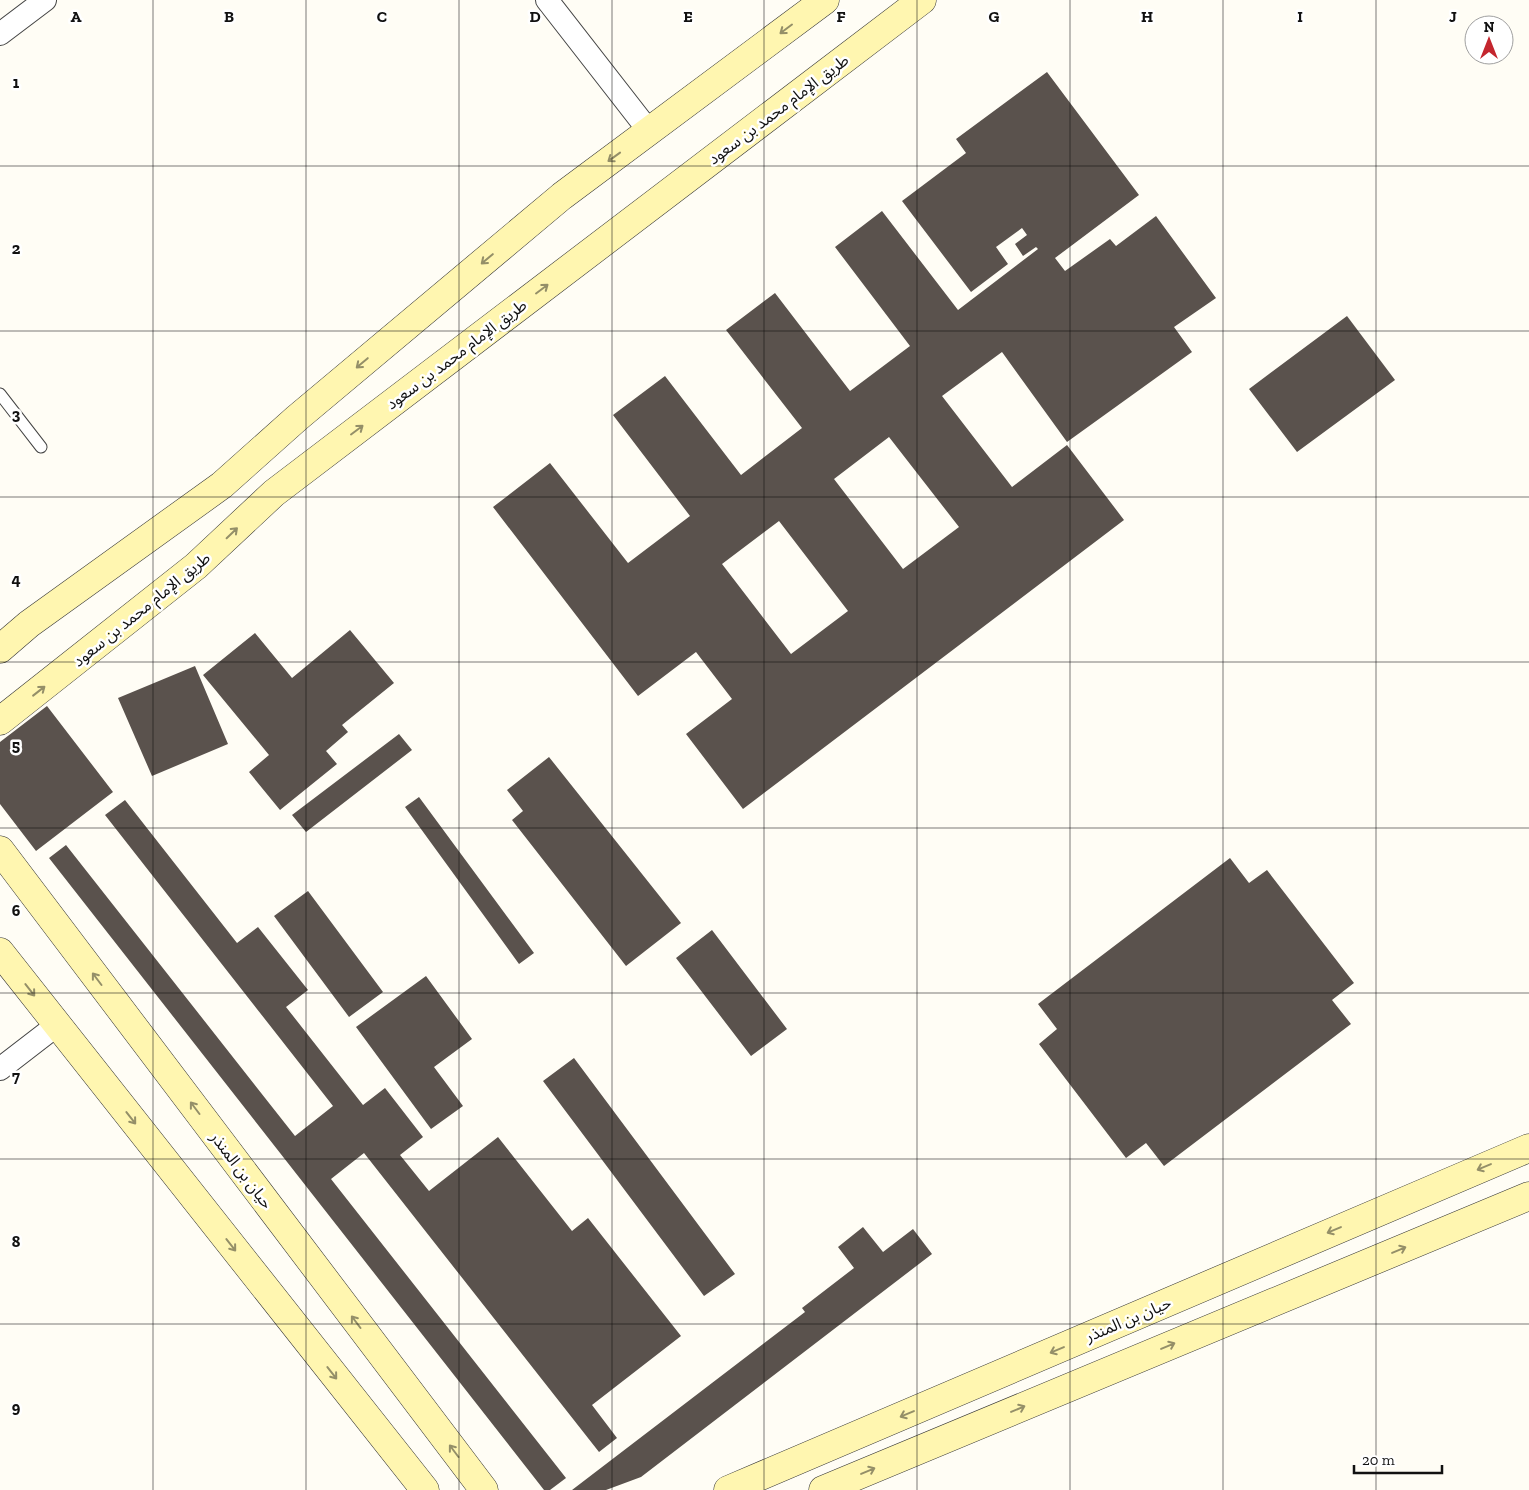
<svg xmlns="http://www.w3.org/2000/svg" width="1529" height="1490" font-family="'Zilla Slab','Noto Sans Arabic',serif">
<rect width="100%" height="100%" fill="#fffdf5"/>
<path fill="#5a524d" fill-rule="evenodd" d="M1047,72L1139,195L1055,258L1065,271L1110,239L1116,246L1156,216L1216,298L1174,327L1192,352L1067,442L1002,352L942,396L1012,487L1067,445L1124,520L743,809L686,734L732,699L696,652L638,696L493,507L550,463L628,563L690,516L613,415L665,376L741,475L802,428L726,330L775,293L850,391L910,346L835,247L882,211L958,310L1038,249L1036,247L1023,256L1015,244L1027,235L1022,228L996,247L1008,264L971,292L902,201L966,153L956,139ZM889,437L959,527L903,569L834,479ZM779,521L848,611L791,654L722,564Z
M1347,316L1395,380L1297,452L1249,389Z
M350,630L394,683L342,725L348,732L326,751L337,764L280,810L249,772L269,755L203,675L255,633L292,678Z
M195,666L228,744L152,776L118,698Z
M47,706L113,792L36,851L0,804V742Z
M399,734L412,750L306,832L292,815Z
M549,757L681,923L626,966L512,820L523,811L507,790Z
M419,797L534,953L519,964L405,807Z
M125,800L237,943L258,927L308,990L286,1007L363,1105L385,1088L423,1137L400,1155L429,1191L498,1137L572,1231L588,1218L681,1336L592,1405L617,1438L599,1452L364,1153L331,1179L566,1478L550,1490H544L49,858L66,845L295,1136L333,1106L105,815Z
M1230,858L1249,883L1267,870L1354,983L1332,1000L1351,1024L1164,1166L1146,1143L1126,1158L1039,1044L1057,1029L1038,1004Z
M308,891L383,992L349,1017L274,916Z
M712,930L787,1029L751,1056L676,958Z
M426,976L472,1039L434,1067L463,1106L431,1129L356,1027Z
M574,1058L735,1274L704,1296L543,1081Z
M863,1227L883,1252L913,1229L932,1254L641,1477L606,1490H572L805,1312L802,1308L854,1268L838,1247Z"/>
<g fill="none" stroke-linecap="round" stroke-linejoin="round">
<g stroke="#444" stroke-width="13">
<path id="lane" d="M0,394L41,447"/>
</g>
<g stroke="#444" stroke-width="24">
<path id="street" d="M547,0L649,131
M0,34L45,0
M0,1069L57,1025"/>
</g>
<g stroke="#333" stroke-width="29">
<path id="secondary" d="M0,649L29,624L222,485L297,418L562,196L825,0
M0,721L196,566L274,493L922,0
M0,850L484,1490
M0,952L425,1490
M728,1490L1529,1148
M823,1490L1529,1196"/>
</g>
<use href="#lane" stroke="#fff" stroke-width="11"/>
<use href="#street" stroke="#fff" stroke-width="22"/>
<use href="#secondary" stroke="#fff6b0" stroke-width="28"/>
</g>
<defs><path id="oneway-shaft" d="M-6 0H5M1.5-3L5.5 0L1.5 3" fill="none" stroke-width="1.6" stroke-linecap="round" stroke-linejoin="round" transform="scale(1.25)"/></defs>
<g stroke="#948f68">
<use href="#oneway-shaft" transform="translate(786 29) rotate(143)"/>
<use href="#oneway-shaft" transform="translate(614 157) rotate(144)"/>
<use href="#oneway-shaft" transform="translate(487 259) rotate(140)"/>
<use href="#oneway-shaft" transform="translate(542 289) rotate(-37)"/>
<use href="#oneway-shaft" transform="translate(362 363) rotate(140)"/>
<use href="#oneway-shaft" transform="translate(357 430) rotate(-37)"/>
<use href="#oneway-shaft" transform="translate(232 533) rotate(-44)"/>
<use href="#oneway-shaft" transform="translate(39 691) rotate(-38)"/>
<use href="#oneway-shaft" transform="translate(97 979) rotate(-127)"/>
<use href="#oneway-shaft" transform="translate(30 990) rotate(52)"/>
<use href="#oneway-shaft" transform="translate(195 1108) rotate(-127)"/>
<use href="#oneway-shaft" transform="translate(131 1118) rotate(52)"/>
<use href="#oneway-shaft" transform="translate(1484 1167) rotate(157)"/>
<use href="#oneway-shaft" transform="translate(1334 1230) rotate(157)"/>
<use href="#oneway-shaft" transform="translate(231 1245) rotate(52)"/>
<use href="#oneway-shaft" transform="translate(1399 1250) rotate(-23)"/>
<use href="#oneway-shaft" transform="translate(356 1322) rotate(-127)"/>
<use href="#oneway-shaft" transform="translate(1168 1346) rotate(-23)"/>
<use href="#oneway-shaft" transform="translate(1057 1350) rotate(157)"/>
<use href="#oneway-shaft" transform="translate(332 1373) rotate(52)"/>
<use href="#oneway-shaft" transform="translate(1018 1409) rotate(-23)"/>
<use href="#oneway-shaft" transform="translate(907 1414) rotate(157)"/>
<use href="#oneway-shaft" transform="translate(454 1451) rotate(-127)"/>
<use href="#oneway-shaft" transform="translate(868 1471) rotate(-23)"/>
</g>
<path fill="none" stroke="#111" stroke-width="1" stroke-opacity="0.55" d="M153,0V1490M306,0V1490M459,0V1490M612,0V1490M764,0V1490M917,0V1490M1070,0V1490M1223,0V1490M1376,0V1490M0,166H1529M0,331H1529M0,497H1529M0,662H1529M0,828H1529M0,993H1529M0,1159H1529M0,1324H1529"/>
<g text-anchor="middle" stroke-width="5" stroke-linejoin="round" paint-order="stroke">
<g font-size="16" fill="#111" stroke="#fff">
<text transform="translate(778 109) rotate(-37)" y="6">طريق الإمام محمد بن سعود</text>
<text transform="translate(456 354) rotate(-37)" y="6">طريق الإمام محمد بن سعود</text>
<text transform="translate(141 609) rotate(-39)" y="6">طريق الإمام محمد بن سعود</text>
<text transform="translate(242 1170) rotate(53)" y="6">حيان بن المنذر</text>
<text transform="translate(1128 1319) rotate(-23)" y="6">حيان بن المنذر</text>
</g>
</g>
<g font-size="16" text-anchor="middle" font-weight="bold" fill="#111" stroke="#fff" stroke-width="5" stroke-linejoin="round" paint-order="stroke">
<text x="76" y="22">A</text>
<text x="229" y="22">B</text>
<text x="382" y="22">C</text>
<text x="535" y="22">D</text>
<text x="688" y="22">E</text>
<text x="841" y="22">F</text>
<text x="994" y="22">G</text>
<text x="1147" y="22">H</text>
<text x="1300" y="22">I</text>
<text x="1453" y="22">J</text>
<text x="16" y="88">1</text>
<text x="16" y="254">2</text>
<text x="16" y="420">3</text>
<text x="16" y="585">4</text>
<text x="16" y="751">5</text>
<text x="16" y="916">6</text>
<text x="16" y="1082">7</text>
<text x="16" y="1247">8</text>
<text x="16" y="1413">9</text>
</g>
<g transform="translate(1489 40)"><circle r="24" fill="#ffffff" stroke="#a0a0a0"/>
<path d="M0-4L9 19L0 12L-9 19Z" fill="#c4262e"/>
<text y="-8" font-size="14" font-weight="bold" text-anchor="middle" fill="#111111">N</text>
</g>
<path d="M1354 1465v8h88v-8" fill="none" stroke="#111111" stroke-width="2.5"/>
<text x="1362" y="1465" font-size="15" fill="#111111" stroke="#ffffff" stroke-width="4" paint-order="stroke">20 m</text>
</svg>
